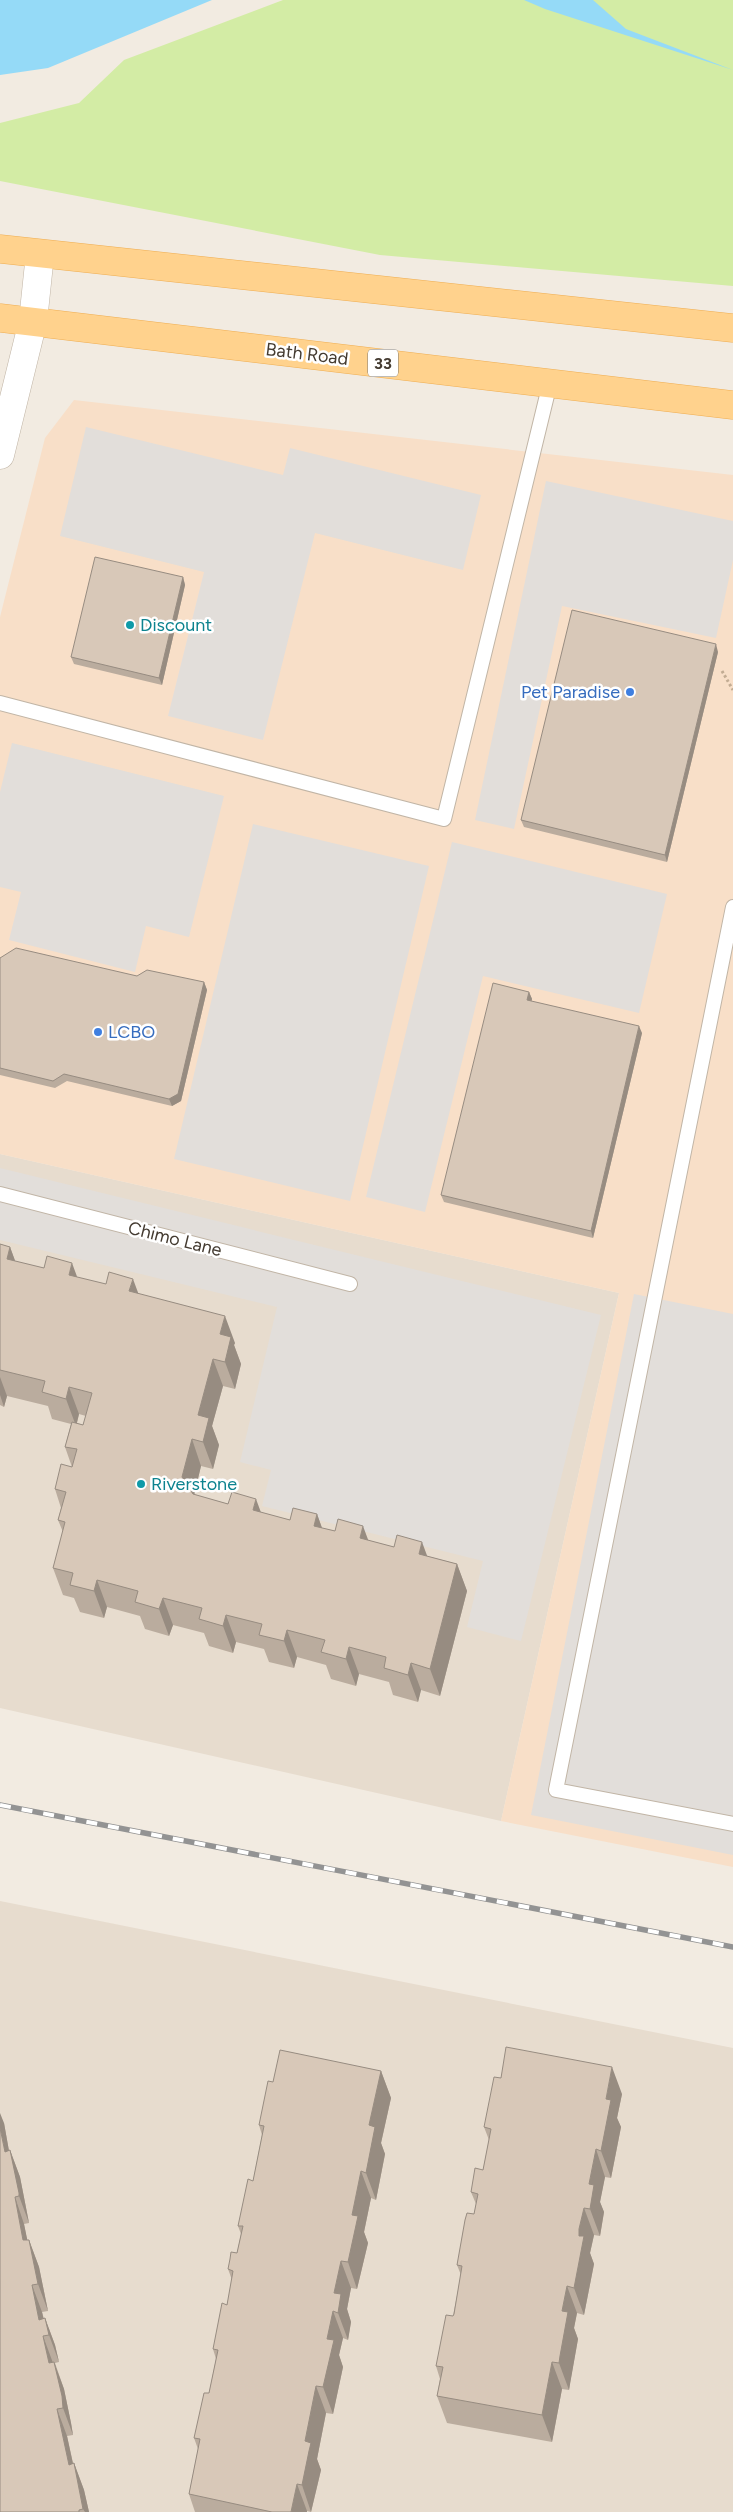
<svg xmlns="http://www.w3.org/2000/svg" width="733" height="2512" font-family="Figtree,sans-serif">
<rect width="100%" height="100%" fill="#f2ebe1"/>
<path fill="#e7dcce" d="M0,1154L619,1293L501,1821L0,1708Z
M0,1901L733,2048V2512H0Z"/>
<path fill="#f8dfc8" d="M74,400L733,475V1867L501,1821L619,1293L0,1154V617L45,438Z"/>
<path fill="#d3eca5" d="M283,0H733V286L380,255L0,181V123L79,103L124,60Z"/>
<path fill="#e2deda" d="M86,427L283,475L290,448L481,495L463,570L315,533L263,740L168,716L204,572L60,536Z
M546,481L733,521V560L716,638L562,606L514,829L475,820Z
M12,743L224,796L189,937L146,926L135,972L9,940L21,892L0,887V792Z
M253,824L429,866L350,1201L174,1159Z
M452,842L667,894L639,1013L483,976L425,1212L366,1197Z
M0,1168L601,1315L521,1641L467,1627L483,1561L262,1506L271,1470L240,1462L277,1307L0,1240Z
M634,1294L733,1314V1855L531,1815Z"/>
<path fill="#95daf7" d="M0,0H212L48,68L0,75Z
M524,0H593L626,29L733,70L545,9Z"/>
<g fill="none" stroke-linecap="round" stroke-linejoin="round">
<g stroke="#c1b5a6" stroke-width="16">
<path id="service" d="M0,703L444,819L550,383
M733,907L556,1790L733,1824
M0,1194L350,1284"/>
</g>
<g stroke="#c1b5a6" stroke-width="29">
<path id="minor" d="M0,455L33,321L40,254"/>
</g>
<g stroke="#efae53" stroke-width="29">
<path id="primary" d="M0,249L733,328
M0,318L733,405"/>
</g>
<path stroke="#c2ac93" stroke-width="3" stroke-dasharray="2.5 2.5" stroke-linecap="butt" d="M722,671L733,690"/>
<use href="#service" stroke="#fff" stroke-width="14"/>
<use href="#minor" stroke="#fff" stroke-width="28"/>
<use href="#primary" stroke="#ffd28d" stroke-width="28"/>
<g stroke="#939393" stroke-width="5.5">
<path id="rail" d="M0,1805L733,1947"/>
</g>
<use href="#rail" stroke="#fff" stroke-width="4" stroke-dasharray="11" stroke-linecap="butt"/>
</g>
<path fill="#baac9e" fill-rule="evenodd" d="M183,577L185,585L162,685L74,664L71,657Z
M718,652L667,862L524,827L521,820Z
M0,958L137,976L204,982L207,990L181,1101L172,1106L67,1081L55,1088L0,1075Z
M529,992L532,999L531,1001L642,1033L593,1238L444,1202L441,1195Z
M0,1244L10,1247L15,1261L138,1293L235,1343L234,1345L241,1364L235,1389L223,1386L212,1426L219,1445L213,1469L201,1466L194,1495L290,1520L317,1514L322,1528L457,1564L467,1591L440,1696L421,1690L418,1702L393,1695L389,1682L359,1674L356,1686L331,1679L326,1665L297,1657L294,1668L269,1662L264,1649L236,1642L233,1653L209,1646L204,1633L173,1625L169,1636L145,1629L140,1616L107,1607L104,1618L80,1612L74,1598L63,1595L53,1568L63,1532L58,1520L61,1508L55,1489L72,1467L65,1447L71,1424L52,1419L48,1406L7,1396L4,1407L0,1405ZM79,1414L86,1416L83,1425L77,1423Z
M381,2071L391,2098L381,2143L385,2154L376,2200L371,2198L364,2232L368,2243L357,2289L351,2288L347,2309L351,2322L348,2340L343,2338L339,2355L343,2367L333,2414L326,2413L317,2459L321,2470L311,2512L307,2511V2512H195L189,2494L198,2449L194,2438L209,2393L216,2359L213,2349L227,2305L232,2280L228,2269L237,2253L241,2234L238,2226L253,2181L262,2135L259,2125L273,2082Z
M622,2094L617,2118L621,2127L611,2178L605,2177L600,2202L604,2212L600,2236L594,2235L590,2253L594,2264L584,2315L577,2313L574,2328L578,2339L570,2383L569,2390L562,2389L552,2442L447,2423L437,2396L440,2379L436,2366L453,2316L461,2275L457,2265L474,2214L476,2204L471,2192L483,2170L489,2140L484,2127Z
M4,2123L9,2151L10,2150L20,2177L29,2223L24,2224L27,2240H29L39,2267L48,2311L42,2312L44,2319L45,2318L55,2345L59,2362L55,2363L64,2389L71,2423L73,2435L67,2436L73,2463H74L84,2490L89,2512H0Z"/>
<path fill="#978c81" d="M183,577L185,585L162,685L159,678Z
M716,644L718,652L667,862L665,855Z
M204,982L207,990L181,1101L172,1106L169,1099Z
M529,992L532,999L530,1007L527,1000Z
M639,1026L642,1033L593,1238L591,1231Z
M10,1247L20,1274L7,1259Z
M72,1263L82,1290L69,1275Z
M133,1279L143,1306L129,1291Z
M225,1316L235,1343L234,1345L241,1364L235,1389L225,1362L220,1334Z
M213,1359L223,1386L212,1426L219,1445L213,1469L203,1442L198,1415Z
M0,1377L7,1396L4,1407L0,1395Z
M69,1387L79,1414L76,1426L66,1399Z
M192,1439L201,1466L192,1504L182,1477Z
M256,1499L266,1526L253,1510Z
M317,1514L327,1542L314,1526Z
M363,1526L373,1553L360,1538Z
M422,1542L432,1569L419,1554Z
M457,1564L467,1591L440,1696L430,1669Z
M97,1580L107,1607L104,1618L94,1591Z
M163,1598L173,1625L169,1636L159,1609Z
M226,1615L236,1642L233,1653L223,1626Z
M287,1630L297,1657L294,1668L284,1641Z
M349,1647L359,1674L356,1686L346,1659Z
M411,1663L421,1690L418,1702L408,1675Z
M612,2067L622,2094L617,2118L621,2127L611,2178L601,2151L606,2099Z
M381,2071L391,2098L381,2143L385,2154L376,2200L366,2173L369,2125Z
M0,2113L4,2123L14,2179L5,2152L0,2128Z
M596,2149L605,2177L600,2202L604,2212L600,2236L590,2209L589,2184Z
M10,2150L20,2177L29,2223L19,2196Z
M361,2171L371,2198L364,2232L368,2243L357,2289L348,2262L352,2215Z
M15,2197L24,2224L33,2267L23,2240Z
M584,2208L594,2235L590,2253L594,2264L584,2315L574,2288L579,2229Z
M29,2240L39,2267L48,2311L38,2284Z
M341,2261L351,2288L347,2309L351,2322L348,2340L338,2313L334,2293Z
M32,2285L42,2312L47,2335L39,2320Z
M567,2286L577,2313L574,2328L578,2339L569,2390L559,2363L562,2311Z
M333,2311L343,2338L339,2355L343,2367L333,2414L323,2387L327,2339Z
M45,2318L55,2345L59,2362L49,2335Z
M43,2336L53,2363H49Z
M54,2362L64,2389L71,2423L73,2435L63,2408Z
M552,2362L562,2389L552,2442L542,2415Z
M316,2386L326,2413L317,2459L321,2470L311,2512L302,2485L305,2441Z
M57,2409L67,2436L79,2492L69,2465Z
M74,2463L84,2490L89,2512H85L83,2509Z
M297,2484L307,2511V2512H291Z"/>
<path fill="#d8c8b8" stroke="#978c81" d="M95,557L183,577L159,678L71,657Z
M572,610L716,644L665,855L521,820Z
M16,948L137,976L147,970L204,982L178,1094L169,1099L64,1074L53,1081L0,1068V958Z
M493,983L529,992L527,1000L639,1026L591,1231L441,1195Z
M0,1244L10,1247L7,1259L44,1268L47,1256L72,1263L69,1275L106,1284L109,1272L133,1279L129,1291L225,1316L220,1334L231,1337L225,1362L213,1359L198,1415L209,1418L203,1442L192,1439L182,1477L193,1494L228,1504L232,1492L256,1499L253,1510L290,1520L293,1508L317,1514L314,1526L335,1531L338,1519L363,1526L360,1538L394,1547L397,1535L422,1542L419,1554L457,1564L430,1669L411,1663L408,1675L384,1668L386,1657L349,1647L346,1659L321,1652L325,1640L287,1630L284,1641L259,1635L262,1624L226,1615L223,1626L199,1619L202,1608L163,1598L159,1609L135,1602L138,1591L97,1580L94,1591L70,1585L73,1573L53,1568L65,1522L58,1520L66,1492L55,1489L61,1464L72,1467L77,1449L65,1447L72,1422L83,1425L92,1393L69,1387L66,1399L42,1392L45,1381L0,1370Z
M506,2047L612,2067L606,2099L611,2100L601,2151L596,2149L589,2184L594,2185L590,2209L584,2208L579,2229V2236H584L574,2288L567,2286L562,2311L568,2312L560,2356L559,2363L552,2362L542,2415L437,2396L443,2367L436,2366L446,2315L453,2316L454,2314L462,2266L457,2265L465,2220L467,2213L474,2214L478,2194L471,2192L475,2168L483,2170L491,2129L484,2127L494,2077L501,2078Z
M280,2050L381,2071L369,2125L375,2127L366,2173L361,2171L352,2215L358,2216L348,2262L341,2261L334,2293L341,2294L338,2313L333,2311L327,2339L334,2340L323,2387L316,2386L305,2441L311,2443L309,2451L302,2485L297,2484L291,2512H272L189,2494L200,2439L194,2438L204,2393H209L218,2350L213,2349L222,2303L227,2305L233,2271L228,2269L230,2259L231,2252L237,2253L243,2226H238L248,2179L253,2181L264,2126L259,2125L268,2081L273,2082Z
M0,2128L5,2152L10,2150L19,2193V2196L15,2197L23,2240H29L38,2284L32,2285L39,2320L45,2318L49,2335L43,2336L49,2363L54,2362L62,2396L63,2408L57,2409L69,2465L74,2463L83,2509L79,2510V2512H0Z"/>
<g fill="#0f9aa8" stroke="#fff" stroke-width="2">
<circle cx="130" cy="625" r="5"/>
<circle cx="141" cy="1484" r="5"/>
</g>
<g fill="#3f7fe0" stroke="#fff" stroke-width="2">
<circle cx="630" cy="692" r="5"/>
<circle cx="98" cy="1032" r="5"/>
</g>
<g text-anchor="middle" stroke-width="5" stroke-linejoin="round" paint-order="stroke">
<rect fill="#fff" stroke="#7c766f" stroke-width="1" x="368" y="349.5" width="30" height="27" rx="4"/>
<g font-size="16" font-weight="bold" fill="#443b31">
<text x="383" y="369">33</text>
</g>
<g font-size="18" fill="#443b31" stroke="#fff">
<text transform="translate(307 354) rotate(7)" y="6">Bath Road</text>
<text transform="translate(175 1239) rotate(14)" y="6">Chimo Lane</text>
</g>
<g font-size="18" fill="#0d838f" stroke="#fff" text-anchor="start">
<text x="140" y="631">Discount</text>
<text x="151" y="1490">Riverstone</text>
</g>
<g font-size="18" fill="#366cbe" stroke="#fff" text-anchor="end">
<text x="620" y="698">Pet Paradise</text>
<text x="108" y="1038" text-anchor="start">LCBO</text>
</g>
</g>
</svg>
